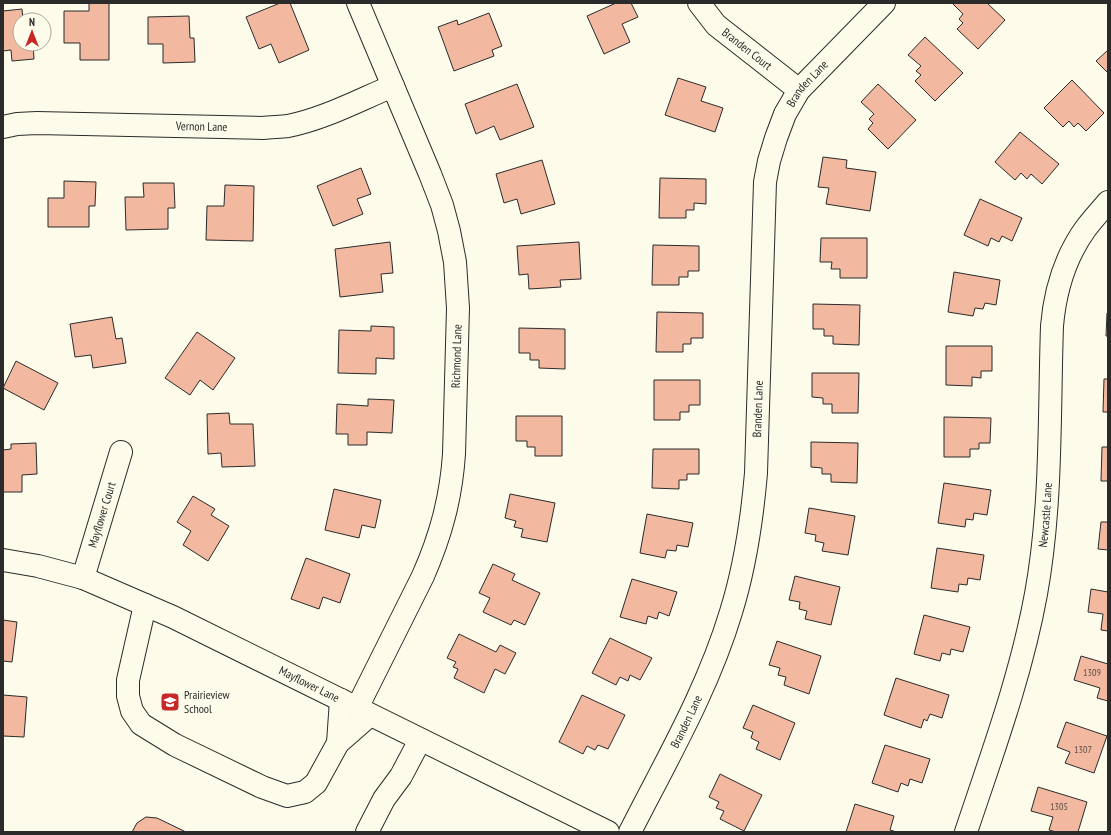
<svg xmlns="http://www.w3.org/2000/svg" width="1111" height="835" font-family="'PT Sans Narrow',sans-serif">
<rect width="100%" height="100%" fill="#fdfbea"/>
<path fill="#f2b8a0" stroke="#2b2b2b" d="M89,3H109V60H80V43H64V11H89Z
M280,3H290L309,50L279,63L271,44L259,49L246,17Z
M616,3H631L638,17L622,24L630,42L604,54L587,16Z
M952,3H987L1005,20L978,49L957,29L963,23L959,19L963,14Z
M22,9L23,20H20V44H33L34,59L12,61L11,50L3,51V11Z
M489,13L502,46L492,50L494,56L454,71L438,27L457,20L458,25Z
M189,16L190,38H194L195,62L163,63V44H148V17Z
M925,37L963,73L935,101L915,81L921,75L916,71L921,66L908,55Z
M1108,50V73L1096,61Z
M678,78L706,87L701,101L723,108L715,132L665,115Z
M1072,80L1104,113L1086,131L1078,123L1074,127L1069,121L1063,127L1044,108Z
M517,84L534,127L500,140L494,126L476,134L465,104Z
M878,84L916,120L888,149L868,129L873,123L869,119L874,114L861,102Z
M1020,132L1059,164L1042,184L1031,174L1027,179L1021,173L1015,180L995,162Z
M823,157L847,160L846,168L876,172L870,211L826,204L829,188L818,187Z
M542,160L555,204L521,214L517,199L504,203L496,174Z
M361,168L371,194L357,199L363,214L333,226L317,186Z
M660,178L706,179V204L694,203V210H686V218H659Z
M64,181L96,182L95,206H89V227H48V198H64Z
M143,183H174L175,208H168V229L126,230L125,197H144Z
M225,185L254,186L253,241L206,240L207,206H224Z
M980,199L1022,218L1012,241L1002,236L999,242L991,238L988,246L964,235Z
M821,238H867V278H840V269H831L832,262H820Z
M390,242L393,273L381,274L383,292L340,297L335,249Z
M579,242L581,279L560,280L561,287L529,289L528,274L519,275L517,246Z
M653,245L699,246V271H688V277H679V285H652Z
M954,272L1000,280L996,305L985,303L983,309L975,308L973,316L948,312Z
M813,304L860,305L859,345L833,344V336H824V329H813Z
M657,312L703,313V338H691V344H683V352H656Z
M1107,313H1108V336H1106Z
M112,317L116,339L122,338L126,363L93,368L91,355L75,357L70,324Z
M371,326L394,327V359L376,358V374L338,373L339,330L371,331Z
M519,328L565,329V369L539,368V360H530V353H519Z
M197,332L235,358L213,390L200,380L190,395L165,378Z
M946,346H992V371H981V378L972,377V386L946,385Z
M16,361L58,383L44,410L3,388Z
M812,373H859L858,413H832V404H823V398L812,397Z
M1104,379H1108V412H1103Z
M654,380H700V405H689V412H680V420H654Z
M368,399L394,400L392,433L367,432V445H348V434H336L337,404L368,406Z
M229,413L230,424H253L255,466L222,467L221,453L208,454L207,414Z
M516,416H562V456H535V447H527V441H516Z
M944,417L991,418L990,443H979V449H970V457H944Z
M811,442L858,443L857,483L831,482V474H822V468L811,467Z
M36,443L37,474L22,475V492H3V450L11,449V444Z
M1102,447H1108V481H1101Z
M653,449H699V474H687V480H679V489L652,488Z
M944,483L991,490L987,515L974,513L973,520L966,519L965,527L938,523Z
M334,489L381,500L375,528L362,525L359,538L325,530Z
M510,494L555,503L547,542L521,537L523,529L514,527L516,521L505,518Z
M193,496L215,509L211,515L229,526L208,561L183,545L191,531L177,522Z
M809,508L855,516L848,555L822,551L824,543L815,541L816,535L805,533Z
M647,514L693,523L688,547L677,545L676,551L667,550L665,558L640,553Z
M1101,522H1108V550L1098,549Z
M937,548L984,555L980,580L968,578L967,585L959,584L958,592L931,588Z
M306,558L350,574L340,603L323,597L319,609L291,599Z
M493,564L515,574L512,580L540,593L525,625L514,620L511,625L483,612L490,598L479,593Z
M795,576L840,587L831,625L805,619L807,611L799,609L800,602L789,600Z
M632,579L677,592L669,616L659,612L657,619L648,616L646,624L620,617Z
M1091,589L1108,592V631L1101,630L1103,614L1088,612Z
M924,615L970,627L963,652L951,649L950,655L942,653L940,661L914,654Z
M3,620L17,622L12,662L3,661Z
M459,634L496,652L500,645L516,653L505,674L495,669L484,693L454,678L458,669L453,667L456,662L447,658Z
M610,638L652,658L640,680L630,675L628,681L620,677L616,685L592,673Z
M777,641L821,656L809,694L784,685L786,677L778,675L780,668L769,665Z
M1081,656L1108,664V701L1097,698L1100,688L1074,680Z
M896,678L949,695L942,718L930,714L927,721L924,719L921,728L884,715Z
M3,695L27,697L24,737L3,736Z
M582,695L625,715L608,749L598,745L595,750L587,746L583,754L559,742Z
M753,705L795,723L780,760L756,749L759,742L751,738L753,732L743,728Z
M1066,722L1107,736L1094,773L1065,763L1070,752L1057,747Z
M885,745L930,759L922,783L910,779L908,786L901,783L898,792L872,783Z
M720,774L762,795L744,831L720,819L724,811L716,808L719,802L709,797Z
M1038,787L1087,802L1078,832H1056L1049,830L1053,817L1031,811Z
M855,804L894,816L890,830L897,832H846Z
M146,817L157,818L186,832H132L137,823Z"/>
<g fill="none" stroke-linecap="round" stroke-linejoin="round">
<g stroke="#2b2b2b" stroke-width="24">
<g id="minor">
<path id="s1" d="M699,3L716,25L799,90"/>
<path id="s2" d="M3,127L17,124L37,123L263,128C271,127 280,127 288,126C324,119 359,100 393,86"/>
<path id="s3" d="M3,560L38,566L83,578L173,617L608,832"/>
<path id="s4" d="M83,578L121,452"/>
<path d="M145,605L128,680V696L132,711L141,724L175,745L262,787L287,796L305,792L316,783L338,743L370,715"/>
<path id="s5" d="M357,708L423,576C441,535 451,498 454,454L458,308L455,262L449,231L442,205L430,174L358,3"/>
<path d="M338,743L341,700"/>
<path d="M367,832L384,799L401,776L420,740"/>
<path id="s6" d="M630,832C666,761 708,689 731,612C745,567 752,520 756,473L765,182L769,161L776,138L785,114L799,90L884,3"/>
<path id="s7" d="M966,832C992,754 1021,676 1036,594C1052,506 1049,415 1052,326C1055,291 1065,257 1086,228C1093,219 1101,210 1108,202"/>
</g>
</g>
<use href="#minor" stroke="#fdfbea" stroke-width="22"/>
</g>
<defs>
<g id="school-square" transform="scale(1)"><rect x="-9" y="-9" width="18" height="18" rx="4" fill="#c62828" stroke="#fdfbea"/><path d="M0-5L7-2L0 1L-7-2ZM-4 1L0 2.5L4 1V4Q0 6-4 4Z" fill="#fff"/></g>
</defs>
<g fill-rule="evenodd">
<use href="#school-square" x="170" y="702"/>
</g>
<g text-anchor="middle" stroke-width="3" stroke-linejoin="round" paint-order="stroke">
<g font-size="10" fill="#5d4e48">
<text x="1092" y="676">1309</text>
<text x="1083" y="753">1307</text>
<text x="1059" y="810">1305</text>
</g>
<g font-size="12" fill="#2b2b2b" stroke="#fdfbea">
<text dy="4" stroke="none"><textPath href="#s1" startOffset="67">Branden Court</textPath></text>
<text dy="4" stroke="none"><textPath href="#s6" startOffset="784">Branden Lane</textPath></text>
<text dy="4" stroke="none"><textPath href="#s2" startOffset="199">Vernon Lane</textPath></text>
<text dy="4" stroke="none"><textPath href="#s5" startOffset="372">Richmond Lane</textPath></text>
<text dy="4" stroke="none"><textPath href="#s6" startOffset="448">Branden Lane</textPath></text>
<text dy="4" stroke="none"><textPath href="#s4" startOffset="66">Mayflower Court</textPath></text>
<text dy="4" stroke="none"><textPath href="#s7" startOffset="328">Newcastle Lane</textPath></text>
<text dy="4" stroke="none"><textPath href="#s3" startOffset="332">Mayflower Lane</textPath></text>
<text dy="4" stroke="none"><textPath href="#s6" startOffset="124">Branden Lane</textPath></text>
</g>
<g font-size="12" fill="#2b2b2b" stroke="#fdfbea" text-anchor="start">
<text x="184" y="699">Prairieview<tspan x="184" dy="14">School</tspan></text>
</g>
</g>
<rect width="1111" height="835" fill="none" stroke="#2b2b2b" stroke-width="8"/>
<g transform="translate(32 32)"><circle r="19" fill="#fdfbea" stroke="#a9a89e"/>
<path d="M0-3L7 15L0 10L-7 15Z" fill="#c62828"/>
<text y="-6" font-size="11" font-weight="bold" text-anchor="middle" fill="#2b2b2b">N</text>
</g>
</svg>
